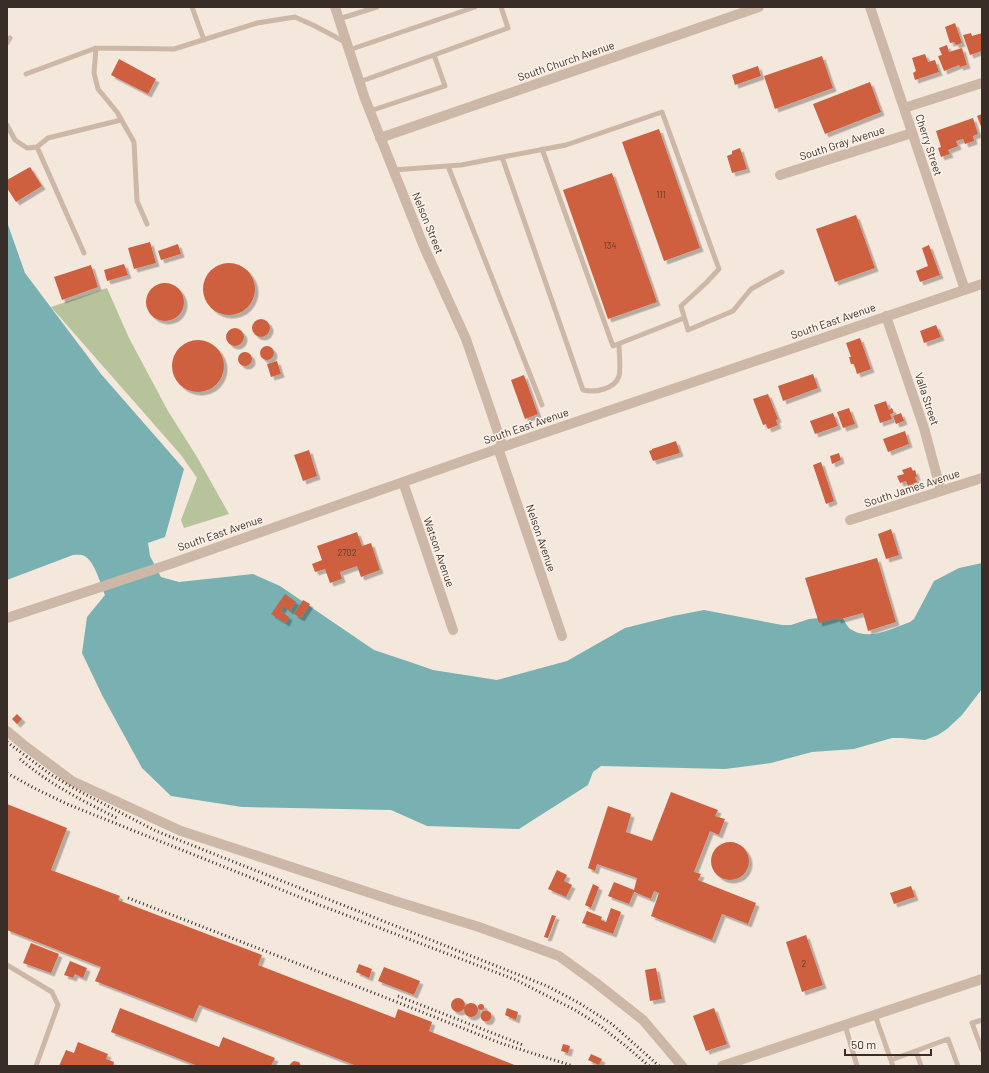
<svg xmlns="http://www.w3.org/2000/svg" width="989" height="1073" font-family="Barlow,sans-serif">
<defs>
<filter id="shadow"><feDropShadow dx="3.5" dy="3.5" stdDeviation="0" flood-color="#0004"/></filter>
</defs>
<rect width="100%" height="100%" fill="#f4e8dc"/>
<path fill="#b7c49b" d="M107,288L129,338L168,411L197,457L229,514L184,528L181,520L197,478L181,455L51,307Z"/>
<path fill="#79b1b3" d="M7,222L25,273L101,374L184,469L165,537L148,543L150,556L161,577L179,582L253,574L280,586L374,650L413,663L433,670L497,680L567,661L625,628L673,616L704,610L782,625H791L809,619L840,616C845,619 846,627 852,630C870,641 893,628 910,622L914,619L934,581L959,568L982,563V689L962,715L947,729L938,735L925,740L902,738H892L854,749L812,752L771,763L725,769L601,766L593,772L588,785L519,829L427,826L391,810L242,807L171,796L142,768L102,695L82,653L87,617L105,595C101,585 95,563 86,557C82,554 78,555 73,555L7,580Z"/>
<path fill="#ce6040" filter="url(#shadow)" d="M955,23L962,43L956,45L954,42L950,43L945,27Z
M971,33L972,36L982,33V51L970,55L963,35Z
M947,45L949,52L962,48L967,65L960,67L959,65L944,71L938,56L942,55L939,48Z
M925,54L928,62L935,60L939,72L915,80L913,73L916,71L912,58Z
M822,56L833,88L775,109L764,76Z
M119,59L156,79L148,94L111,75Z
M758,66L761,76L735,85L732,75Z
M870,82L881,112L825,134L813,104Z
M982,114V129L977,116Z
M973,118L978,134L973,136L974,141L965,144L963,139L956,141L958,146L948,150L950,154L941,157L938,148L941,147L936,131Z
M659,129L700,248L664,261L622,142Z
M740,148L747,169L732,173L727,156L732,154V151Z
M30,167L42,186L16,202L7,188V180Z
M612,173L657,302L608,319L563,190Z
M856,215L875,268L835,282L816,229Z
M150,242L156,263L134,269L128,248Z
M178,244L181,254L161,260L158,251Z
M929,245L940,275L920,282L916,271L928,266L922,248Z
M203 289a26 26 0 1 1 52 0a26 26 0 1 1-52 0Z
M124,264L128,275L107,281L104,270Z
M91,265L98,287L62,300L54,277Z
M146 302a19 19 0 1 1 38 0a19 19 0 1 1-38 0Z
M252 328a9 9 0 1 1 18 0a9 9 0 1 1-18 0Z
M936,325L941,337L924,343L920,331Z
M226 337a9 9 0 1 1 18 0a9 9 0 1 1-18 0Z
M860,338L871,369L857,374L854,364H851L849,357H851L846,343Z
M172 366a26 26 0 1 1 52 0a26 26 0 1 1-52 0Z
M260 353a7 7 0 1 1 14 0a7 7 0 1 1-14 0Z
M238 359a7 7 0 1 1 14 0a7 7 0 1 1-14 0Z
M277,361L281,374L271,377L267,364Z
M813,374L818,388L783,401L778,386Z
M524,375L538,414L525,419L511,380Z
M768,394L778,419L776,420L778,425L768,429L766,424L763,425L753,399Z
M886,401L889,410L892,408L894,413L890,414L892,419L880,423L874,405Z
M849,408L855,424L843,428L837,412Z
M833,413L838,426L815,434L810,421Z
M901,413L904,421L896,424L893,416Z
M905,431L909,444L888,452L883,439Z
M676,441L680,453L653,461L649,451L652,450V449Z
M309,450L317,476L303,481L294,455Z
M839,453L841,460L832,464L830,456Z
M821,462L834,501L826,504L813,465Z
M911,467L913,471L915,470L917,477H915L917,482L908,486L906,481L900,483L897,476L904,474L902,470Z
M891,529L899,555L886,559L878,534Z
M357,532L362,546L371,543L380,570L361,577L357,566L340,572L342,579L330,583L325,569L315,572L312,564L322,560L317,546Z
M877,558L896,622L868,631L863,613L837,620V618L819,623L805,578Z
M285,594L296,602L290,611L284,606L281,611L289,617L286,623L271,614Z
M303,600L310,604L301,618L294,614Z
M17,714L22,719L17,724L12,719Z
M671,792L718,810L715,816L725,819L719,835L710,831L694,872L701,874L698,880L756,903L748,924L722,914L712,940L651,916L659,893L654,891L651,899L634,892L629,904L608,896L614,882L634,890L637,878L597,864L595,871L588,868L608,806L631,814L626,832L652,841Z
M7,804L67,828L51,870L120,896L118,900L262,955L258,965L395,1018L398,1009L432,1022L429,1031L517,1066H357L199,1005L193,1019L95,981L101,967L7,930Z
M711 861a19 19 0 1 1 38 0a19 19 0 1 1-38 0Z
M557,870L567,875L564,881L572,885L566,897L548,889Z
M593,884L599,887L591,908L585,905Z
M911,886L915,897L894,904L890,893Z
M611,908L621,912L613,934L582,923L587,911L602,917L601,920L606,922Z
M552,915L556,916L548,938L544,937Z
M806,935L823,985L802,992L786,942Z
M31,943L59,954L51,973L23,963Z
M70,961L87,968L83,978L75,974L73,978L64,975Z
M359,964L372,969L369,978L356,972Z
M384,967L420,981L414,995L378,981Z
M656,968L662,999L650,1001L645,970Z
M451 1005a7 7 0 1 1 14 0a7 7 0 1 1-14 0Z
M464 1010a7 7 0 1 1 14 0a7 7 0 1 1-14 0Z
M478 1007a3 3 0 1 1 6 0a3 3 0 1 1-6 0Z
M120,1008L219,1047L223,1037L275,1058L271,1066H198L111,1032Z
M507,1008L518,1012L516,1020L505,1015Z
M714,1008L727,1044L706,1051L693,1016Z
M480.5 1016a5.5 5.5 0 1 1 11 0a5.5 5.5 0 1 1-11 0Z
M78,1042L108,1054L106,1059L114,1062L113,1066H59L66,1050L74,1053Z
M563,1044L570,1046L568,1053L561,1051Z
M591,1054L602,1059L599,1065L588,1060Z
M294,1061L299,1062L301,1066H289L291,1063Z"/>
<g fill="none" stroke-linecap="round" stroke-linejoin="round">
<path stroke="#cdb8a7" stroke-width="5" d="M192,7L204,40
M339,19L377,7
M7,43L10,38
M96,48L94,73L98,89L117,112L134,142L137,201L147,224
M349,50L475,7
M26,74L96,48L174,49L257,23L295,17L315,26L345,42
M359,82L434,55
M370,111L445,86L434,55L508,28L501,7
M7,125L15,140L27,148L37,147
M542,149L613,346L684,318
M502,157L583,390C595,393 615,389 619,376C621,368 619,352 619,344
M448,166L542,405
M393,170L461,165L566,145L662,112L719,269L706,283L681,306L688,330L733,311L751,289L782,272
M84,253L37,147L48,138L121,120
M7,965L52,992L58,1005L36,1066
M875,1015L893,1066
M982,1020L972,1023L982,1050
M845,1025L857,1066
M916,1051L921,1066
M891,1060L948,1039L958,1066"/>
<path stroke="#cdb8a7" stroke-width="10" d="M335,7L365,99L424,247L466,339L503,447
M870,7L965,290
M904,108L982,83
M380,138L759,7
M780,175L912,133
M886,316L924,428L941,491
M498,448L562,636
M403,482L453,630
M850,520L982,478
M7,618L173,563L517,442L982,284
M7,731L25,746L72,781L181,831L395,901L479,927L559,956L596,983L643,1020L682,1066
M722,1066L982,979"/>
<path stroke="#392d28" stroke-width="3" stroke-dasharray="1 3" stroke-linecap="butt" d="M7,742L50,774L75,789L156,831L547,986L579,1003L612,1024L659,1066
M20,759C49,784 83,801 117,818
M7,773L34,788L67,804L317,904L516,980L575,1010L599,1025L627,1047L649,1066
M128,898L379,995L500,1043L573,1066
M398,996L523,1045"/>
</g>
<g text-anchor="middle" stroke-width="3" stroke-linejoin="round" paint-order="stroke">
<g font-size="9" fill="#5e3a2e">
<text x="661" y="198">111</text>
<text x="610" y="249">134</text>
<text x="347" y="556">2702</text>
<text x="804" y="967">2</text>
</g>
<g font-size="11" fill="#392d28" stroke="#fbf2e9">
<text transform="translate(566 61) rotate(-19)" y="4">South Church Avenue</text>
<text transform="translate(842 143) rotate(-18)" y="4">South Gray Avenue</text>
<text transform="translate(929 145) rotate(72)" y="4">Cherry Street</text>
<text transform="translate(428 223) rotate(68)" y="4">Nelson Street</text>
<text transform="translate(833 321) rotate(-19)" y="4">South East Avenue</text>
<text transform="translate(927 399) rotate(72)" y="4">Valla Street</text>
<text transform="translate(526 426) rotate(-19)" y="4">South East Avenue</text>
<text transform="translate(912 488) rotate(-18)" y="4">South James Avenue</text>
<text transform="translate(220 533) rotate(-19)" y="4">South East Avenue</text>
<text transform="translate(541 538) rotate(71)" y="4">Nelson Avenue</text>
<text transform="translate(439 552) rotate(71)" y="4">Watson Avenue</text>
</g>
</g>
<rect width="989" height="1073" fill="none" stroke="#392d28" stroke-width="16"/>
<path d="M845 1049v6h86v-6" fill="none" stroke="#392d28" stroke-width="2"/>
<text x="851" y="1049" font-size="12" fill="#392d28" stroke="#fbf2e9" stroke-width="3" paint-order="stroke">50 m</text>
</svg>
